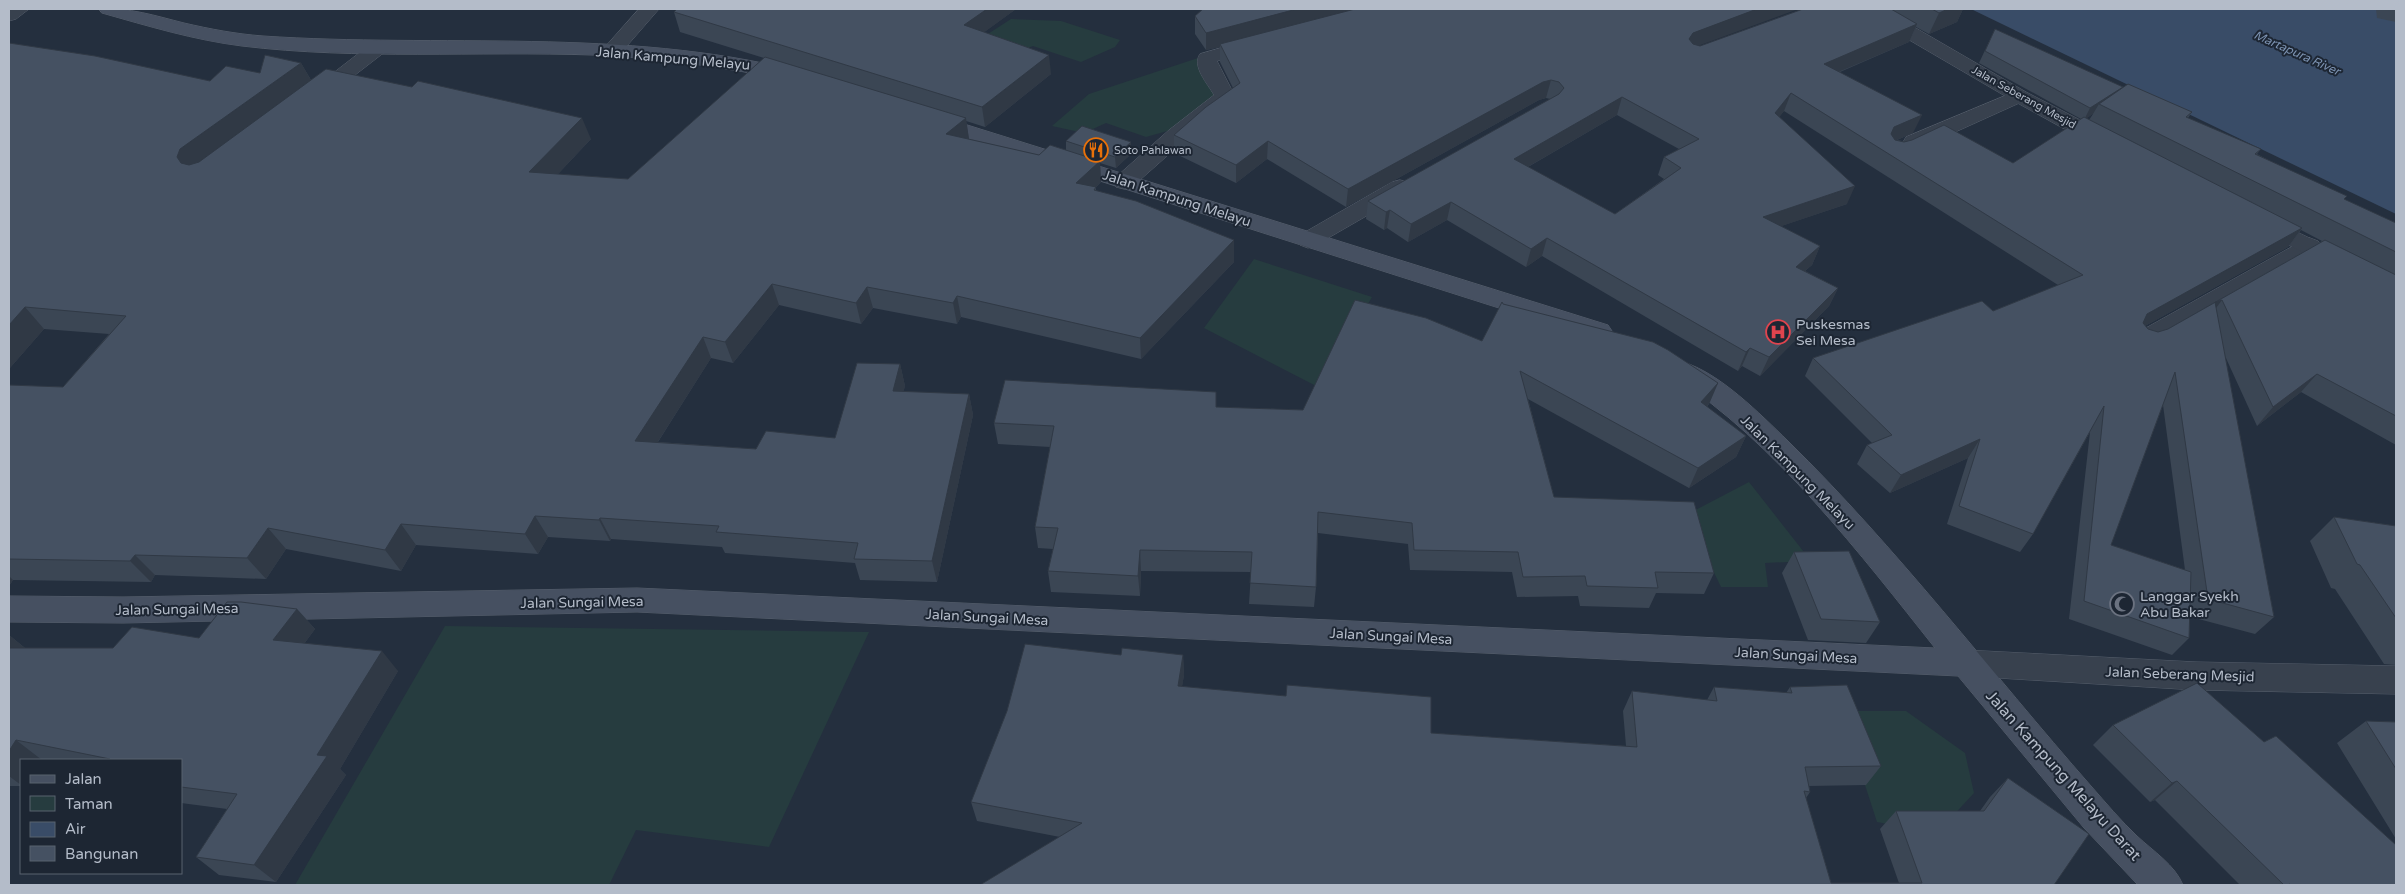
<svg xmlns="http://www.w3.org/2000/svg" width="2405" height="894" font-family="'Varela Round',sans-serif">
<rect width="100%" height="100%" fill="#242f3e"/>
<path fill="#263c3f" d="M1011,19L1061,21L1120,40L1115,47L1081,62L1033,46L1016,53L974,43Z
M1198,58L1215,93L1207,109L1192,124L1146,137L1106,123L1084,133L1052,126L1089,94Z
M1254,259L1372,297L1320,388L1204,328Z
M1749,482L1811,561L1765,563L1768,587H1721L1686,515Z
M445,626L869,632L769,847L636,830L609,885H295Z
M1841,711H1906L1965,753L1974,793L1937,833L1877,822Z"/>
<path fill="#394c67" d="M1971,9H2396V214Z"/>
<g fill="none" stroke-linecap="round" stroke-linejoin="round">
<g stroke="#565f6c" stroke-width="1">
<path id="minor" d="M9,9H29L16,19L9,21Z
M639,9H659L619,55L612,57L605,55L602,51L605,47Z
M1255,38L1262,40L1265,44L1262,48L1217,61L1235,96L1225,108L1185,140L1132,187L1124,189L1116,187L1113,182L1116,177L1169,130L1214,95C1208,84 1191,66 1200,54Z
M379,41L386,43L389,47L386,51L324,99L317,101L310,99L307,95L310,91L372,43Z
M2019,90L2026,92L2029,96L2026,100L1922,147L1914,149L1906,147L1903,142L1906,137Z
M1400,180L1408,182L1411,187L1408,192L1316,245L1308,248L1300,245L1296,240L1300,235L1392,182Z
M2310,238L2318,241L2322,246L2318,251L2153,346L2144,349L2135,346L2131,340L2135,334L2302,241Z"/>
</g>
<g stroke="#565f6c" stroke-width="1">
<path id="tertiary" d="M1861,9H1883L2026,92L2113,137L2116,142L2113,147L2105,149L2097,147L2012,100L1863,13Z
M2261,215L2396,279V297L2387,295L2253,227L2249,222L2253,217Z
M1965,650L2196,662L2396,666V694L2196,690L1965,676L1954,673L1949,663L1954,653Z"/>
</g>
<g stroke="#565f6c" stroke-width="1">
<path id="secondary" d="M99,9C129,7 156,16 184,23C210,29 236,34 263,36C441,48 623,27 798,71L801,75L798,79L791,81C725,67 660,58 593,55C476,51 358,60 242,46C194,40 148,26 102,13Z
M932,114L1608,325L1612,331L1608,337L1599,340L1590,337L924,125L921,120L924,115Z
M1683,362C1720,373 1760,414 1788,441C1897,548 1990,671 2091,786C2106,803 2121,821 2137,836C2153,851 2175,865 2183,885H2138L2084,828L1958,676L637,612L123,623L9,622V596L123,597L637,588L1935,648C1862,556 1774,441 1674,377L1670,371L1674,365Z"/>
</g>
<use href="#minor" fill="#38414e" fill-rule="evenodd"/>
<use href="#tertiary" fill="#38414e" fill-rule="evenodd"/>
<use href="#secondary" fill="#465061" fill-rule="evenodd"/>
</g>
<path fill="#3b4654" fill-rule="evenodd" d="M532,9H547L546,10Z
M677,9H1016L984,32L1051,74L985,127L966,121L969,139L1039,155L1066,150V141L1131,154L1116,168L1100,163L1101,182L1096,187V191L1234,240V262L1141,359L961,317L957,324L873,308L861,324L779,305L733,363L711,358L658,442L756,449L835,438L900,364L905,386L903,392L969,394L973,415L937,582L860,580L855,563L725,553L722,547L611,539L610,541L548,537L538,554L416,545L401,571L286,549L266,579L155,575L151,582L13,580L9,586V385L63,387L109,334L44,329L9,369V43L210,81L260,73L301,63L311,80L591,139L558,174L628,179L764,58L680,32L674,12Z
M1803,9H1963L1957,22L1929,34L1916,27L1909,42L1840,72L1913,133L1897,140L2013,163L2081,119L1979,63L1995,29L2123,87L2192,112L2188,118L2261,149L2257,154L2344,200L2396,223V445L2301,392L2257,426L2225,356L2274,617L2255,634L2191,617L2190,607L2189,638L2172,655L2069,619L2090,432L2033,534L2020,552L1947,524L1968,458L1890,493L1857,464L1867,445L1872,443L1805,376L1813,358L1993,311L2058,285L1784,111L1779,117L1847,204L1781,226L1820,246L1812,265L1805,271L1838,288L1829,306L1760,376L1742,366L1738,371L1542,256L1526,267L1447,220L1408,242L1387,228L1384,230L1366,219L1368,201L1550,99L1546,98L1539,100L1346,207L1267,159L1236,183L1174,153V135L1233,88L1220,62V47L1206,50L1195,34V16L1700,46ZM2093,114L2089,120L2086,118ZM1617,115L1679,149L1664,157L1658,175L1664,179L1615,214L1528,167ZM2301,230L2322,241L2168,329L2158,332L2148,329L2145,326L2288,247ZM2163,405L2185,570L2111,545Z
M2376,9H2396V22L2377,18Z
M1503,304L1718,383L1709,404L1707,407L1746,436L1736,457L1689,488L1528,399L1554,497L1714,573L1704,594L1656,593L1649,608L1580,606L1578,596L1517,597L1512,572L1410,570L1408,544L1318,533L1316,587L1314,607L1249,604L1251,572L1141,571L1140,596L1051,592L1048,571L1053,549L1038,548L1035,527L1050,447L998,444L994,423L1216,407L1303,410L1482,341Z
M2334,517L2396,526V665L2384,664L2335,589L2331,588L2310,541Z
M1794,552L1880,622L1866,643L1808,640L1782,573Z
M297,609L315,629L304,644L398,671L340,769L346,775L276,882L219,875L196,857L227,809L181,803V760H21V786H9V635L25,648H113L199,638Z
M1121,655H1183L1184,675L1182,686L1431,733L1626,746L1623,711L1632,691L1707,700L1714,687L1786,693L1790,687L1881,766L1866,785L1809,786L1810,792L1806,798L1831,883H1899L1880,829L1896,811H1980L1990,797L2008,778L2054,885H980L1060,837L977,821L971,802Z
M2366,721L2396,722V839L2337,743Z
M2113,725L2396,885H2240L2155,800L2150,802L2093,745Z"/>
<path fill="#303945" d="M987,9H1016L967,45L964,25Z
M1297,9H1362L1220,44V47L1206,50V33Z
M1757,9H1798L1687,50L1689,39L1693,33Z
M1948,9H1963L1957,22L1929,34L1939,13Z
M1917,24L1909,42L1817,81L1824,64Z
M1049,55L1051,74L985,127L982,107Z
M301,63L313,84L191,178L177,157L180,149Z
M1551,80L1546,98L1539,100L1346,207L1348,189L1543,82Z
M2124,87L2099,104L2093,114L2084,120L2090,108Z
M1791,93L1784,111L1768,131L1775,113Z
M1622,97L1617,115L1510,177L1514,159Z
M1922,115L1913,133L1885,145L1894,127Z
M582,118L591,139L539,194L529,172Z
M966,118L969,139L946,134Z
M1268,141L1267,159L1236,183V165Z
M1131,142V154L1116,168L1115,157Z
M1100,161L1101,182L1078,204L1076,183Z
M1855,186L1847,204L1755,235L1763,217Z
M1451,202L1447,220L1408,242L1411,224Z
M1390,210L1387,228L1384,230L1386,212Z
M2302,228L2288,247L2134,332L2147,314Z
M1547,238L1542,256L1526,267L1531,249Z
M1234,240V262L1141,359L1140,338Z
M1820,246L1812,265L1788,285L1796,267Z
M772,284L779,305L733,363L725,342Z
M867,287L873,308L861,324L856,303Z
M1838,288L1829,306L1760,376L1769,357Z
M957,296L961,317L957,324L953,303Z
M2222,300L2208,319L2215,302Z
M25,307L44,329L9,369V325Z
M703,337L711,358L645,462L635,441Z
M1750,348L1742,366L1738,371L1746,352Z
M900,364L905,386L898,413L893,391Z
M2317,374L2301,392L2257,426L2273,407Z
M1718,383L1709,404L1692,423L1701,402Z
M969,394L973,415L937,582L932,561Z
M1746,436L1736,457L1689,488L1698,468Z
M1980,439L1968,458L1890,493L1901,475Z
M535,516L548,537L538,554L525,534Z
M600,518L611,539L610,541L599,520Z
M401,524L416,545L401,571L385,550Z
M268,528L286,549L266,579L247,558Z
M1140,550L1141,571L1140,596L1138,576Z
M135,555L155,575L151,582L130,561Z
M9,576L13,580L9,586Z
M297,609L315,629L292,660L273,640Z
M9,635L31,653L9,659Z
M382,651L398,671L340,769L346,775L276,882L254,865L317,755Z
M1183,655L1184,675L1179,706L1178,686Z
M16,740L42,760H21V785L9,776V751Z
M2177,781L2155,800L2150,802L2172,783Z"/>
<path fill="#455162" stroke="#303945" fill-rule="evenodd" d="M677,9H987L964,25L1049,55L982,107L674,12Z
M1203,9H1297L1206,33L1195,16Z
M1355,9H1757L1693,33L1689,39L1693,44L1700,46L1803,9H1891L1917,24L1824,64L1922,115L1894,127L1891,134L1895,140L1904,142L1912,140L1944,125L2013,163L2084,117L2302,228L2147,314L2143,323L2148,329L2158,332L2168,329L2325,240L2396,275V416L2317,374L2273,407L2222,300L2215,302L2274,617L2208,599L2175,372L2111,545L2191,572L2189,638L2084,601L2104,406L2033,534L1959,506L1980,439L1901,475L1867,445L1892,435L1813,358L1982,301L1993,311L2083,275L1791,93L1775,113L1855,186L1763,217L1820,246L1796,267L1838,288L1769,357L1750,348L1746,352L1547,238L1531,249L1451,202L1411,224L1390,210L1386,212L1368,201L1559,94L1564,88L1559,82L1551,80L1543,82L1348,189L1268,141L1236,165L1174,135L1206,107L1240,83L1220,44ZM1622,97L1699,139L1664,157L1681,168L1615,214L1514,159Z
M1932,9H1948L1939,13Z
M1995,29L2123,87L2090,108L1985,51Z
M9,43L95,56L210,81L226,66L260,73L265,55L301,63L180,149L177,157L181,163L189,165L199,162L326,69L412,87L418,81L582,118L529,172L628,179L765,57L966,118L946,134L1039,155L1050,145L1100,161L1076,183L1096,187L1094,190L1136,201L1234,240L1140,338L957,296L953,303L867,287L856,303L772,284L725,342L703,337L635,441L756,449L766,431L835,438L857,363L900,364L893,391L969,394L932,561L854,559L858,543L716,532L719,526L600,518L599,520L535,516L525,534L401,524L385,550L268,528L247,558L135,555L130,561L9,559V385L63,387L126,316L25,307L9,325Z
M2128,84L2192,112L2186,117L2261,149L2255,154L2347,196L2344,199L2396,223V252L2099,104Z
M1082,126L1131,142L1115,157L1066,141Z
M1355,300L1426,318L1482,341L1502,302L1503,304L1653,342L1668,350L1718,383L1701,402L1746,436L1698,468L1520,371L1554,497L1694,502L1714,573L1655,572L1658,588L1587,586L1585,576L1523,577L1518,552L1414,550L1412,523L1318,512L1316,587L1250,583L1252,552L1140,550L1138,576L1048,571L1058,528L1035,527L1054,426L994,423L1005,380L1216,392V407L1303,410Z
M2334,517L2396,526V618L2360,565L2357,564Z
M1849,551L1880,622L1821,619L1794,552Z
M227,602H241L297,609L273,640L382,651L317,755L327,756L254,865L196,857L237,794L181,787V760H109L110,759L16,740L9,751V648H113L132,627L199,638Z
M1025,644L1121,655L1122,648L1183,655L1178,686L1286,696L1287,685L1431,697V733L1637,747L1632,691L1717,701L1714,687L1792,693L1790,687L1847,685L1881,766L1805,767L1810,792L1804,791L1831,883H1922L1896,811H1984L2008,778L2089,834L2054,885H980L1082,823L971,802L1007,711Z
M2197,683L2264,742L2276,736L2396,845V885H2291L2290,884L2288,885H2284L2177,781L2172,783L2113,725Z
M2366,721L2396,722V769Z"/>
<defs>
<g id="restaurant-ring" transform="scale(1.25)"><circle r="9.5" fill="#1d2633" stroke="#e8710a" stroke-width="1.5"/><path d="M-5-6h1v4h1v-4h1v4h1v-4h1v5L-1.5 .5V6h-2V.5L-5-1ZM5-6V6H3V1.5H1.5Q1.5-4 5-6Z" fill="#e8710a"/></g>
<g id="hospital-ring" transform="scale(1.25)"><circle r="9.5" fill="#1d2633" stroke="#e0444e" stroke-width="1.5"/><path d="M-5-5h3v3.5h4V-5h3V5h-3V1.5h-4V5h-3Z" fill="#e0444e"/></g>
<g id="mosque-ring" transform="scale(1.25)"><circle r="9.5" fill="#1d2633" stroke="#6b7280" stroke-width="1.5"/><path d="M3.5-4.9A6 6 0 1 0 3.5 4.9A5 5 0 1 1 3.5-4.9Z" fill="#6b7280"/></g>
</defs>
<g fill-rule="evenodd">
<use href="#restaurant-ring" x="1096" y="150"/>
<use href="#hospital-ring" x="1778" y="332"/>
<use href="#mosque-ring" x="2122" y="604"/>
</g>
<g text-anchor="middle" stroke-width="4" stroke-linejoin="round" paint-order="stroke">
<g font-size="11" fill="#b4bcc9" stroke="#1d2633">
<text transform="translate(2024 97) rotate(29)" y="4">Jalan Seberang Mesjid</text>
</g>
<g font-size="11" fill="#b4bcc9" stroke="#1d2633" text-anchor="start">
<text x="1114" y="154">Soto Pahlawan</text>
</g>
<g font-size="12" font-style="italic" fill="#7c92b1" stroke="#1d2633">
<text transform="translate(2297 53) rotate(24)" y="4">Martapura River</text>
</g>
<g font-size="14" fill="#b4bcc9" stroke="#1d2633">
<text transform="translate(673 58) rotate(5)" y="5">Jalan Kampung Melayu</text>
<text transform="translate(1177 198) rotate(18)" y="5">Jalan Kampung Melayu</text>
<text transform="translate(1798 472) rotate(45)" y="5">Jalan Kampung Melayu</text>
<text transform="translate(582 602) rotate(-1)" y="5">Jalan Sungai Mesa</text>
<text transform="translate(177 609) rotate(-1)" y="5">Jalan Sungai Mesa</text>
<text transform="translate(987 617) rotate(3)" y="5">Jalan Sungai Mesa</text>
<text transform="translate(1391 636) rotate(3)" y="5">Jalan Sungai Mesa</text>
<text transform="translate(1796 655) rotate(3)" y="5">Jalan Sungai Mesa</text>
<text transform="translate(2180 674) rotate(2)" y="5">Jalan Seberang Mesjid</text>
</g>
<g font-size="14" fill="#b4bcc9" stroke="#1d2633" text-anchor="start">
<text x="1796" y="329">Puskesmas<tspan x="1796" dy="16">Sei Mesa</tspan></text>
<text x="2140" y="601">Langgar Syekh<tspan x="2140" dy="16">Abu Bakar</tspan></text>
</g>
<g font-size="16" fill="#b4bcc9" stroke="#1d2633">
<text transform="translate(2064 775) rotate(48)" y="6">Jalan Kampung Melayu Darat</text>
</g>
</g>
<rect width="2405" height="894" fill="none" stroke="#b4bcc9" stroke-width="20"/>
<rect x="20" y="759" width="162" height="115" fill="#1d2633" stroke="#59626f"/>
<rect x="30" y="775" width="25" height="8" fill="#465061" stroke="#59626f"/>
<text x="65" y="784" font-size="15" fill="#b4bcc9">Jalan</text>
<rect x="30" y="796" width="25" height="15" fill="#263c3f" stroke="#59626f"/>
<text x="65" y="809" font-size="15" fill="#b4bcc9">Taman</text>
<rect x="30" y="822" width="25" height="15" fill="#394c67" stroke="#59626f"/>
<text x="65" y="834" font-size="15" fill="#b4bcc9">Air</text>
<rect x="30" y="846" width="25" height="15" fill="#455162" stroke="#59626f"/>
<text x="65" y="859" font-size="15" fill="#b4bcc9">Bangunan</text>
</svg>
